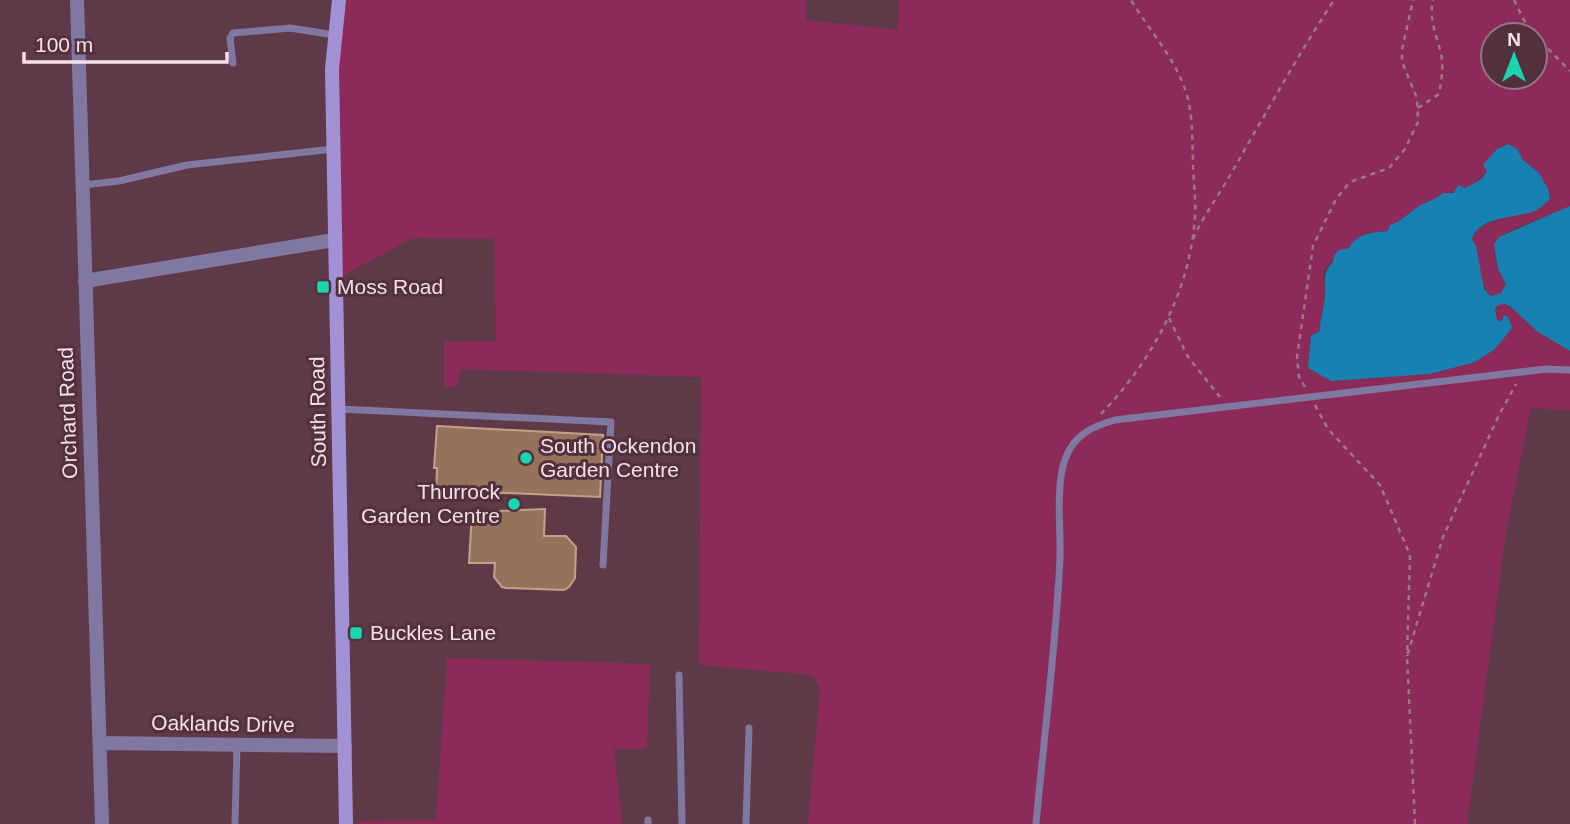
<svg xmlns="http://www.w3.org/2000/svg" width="1570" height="824" font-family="Helvetica,sans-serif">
<rect width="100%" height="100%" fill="#5e3a48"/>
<path fill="#8c2b59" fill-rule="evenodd" d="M346,0H806V20L898,30L899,0H1570V206C1547,219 1511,224 1494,243L1498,269L1506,284L1501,293L1490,296C1482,286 1480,273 1478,260C1478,253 1472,246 1473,239C1473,222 1523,214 1536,210L1539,173L1523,160L1517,149L1508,144L1497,149L1484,165L1487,171C1477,185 1460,193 1443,193C1436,199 1429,201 1421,205C1410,211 1403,221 1390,225L1388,231C1373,231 1356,234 1349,248L1339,250C1335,257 1330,262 1326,269C1321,278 1326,288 1324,297C1323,309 1320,319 1320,331L1311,336L1308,368L1331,381L1430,374L1475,362L1495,349L1502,321H1497L1495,310L1498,305L1505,304L1515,310L1538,332L1570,351V410L1531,408L1506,533L1467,824H808L820,688L812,675L699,665L701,377L460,369L457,387H444V342L496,341L494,239L413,238L340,277L337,75ZM1493,35H1535V77H1493Z
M447,658L650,664L647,749H614L622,824H356L357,821L436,820Z"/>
<path fill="#1781b1" d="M1508,144L1517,149L1523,160L1539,173L1548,189L1550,199C1546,203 1541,207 1537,210C1518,219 1478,215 1472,240L1476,246L1484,289L1491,296L1501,293L1506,284L1498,269L1494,244L1499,237L1570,206V351L1538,332L1511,307L1505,304L1498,305L1495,309L1497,320L1502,321L1504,315L1508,317L1512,328L1495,349L1475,362L1430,374L1331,381L1308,368L1311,336L1320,331C1320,318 1324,308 1325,295C1326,281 1322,273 1333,262L1334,255L1339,250L1349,248C1356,234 1372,232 1388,231L1390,225C1403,221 1410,211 1421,205C1429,201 1436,199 1443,193H1454L1458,185L1465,188L1482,179L1487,171L1483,165L1497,149Z"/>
<path fill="#94725c" stroke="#c4a088" stroke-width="2" d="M437,426L603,435L600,497L459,491V495L436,494L437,468H434Z
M545,509L544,536H566L576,547L575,578L569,587L564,590L506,588L502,587L494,577L495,563H469L472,512Z"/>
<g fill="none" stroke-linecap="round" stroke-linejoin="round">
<path stroke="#997a86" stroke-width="2.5" stroke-dasharray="5 5" stroke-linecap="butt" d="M1514,0L1528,28L1570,71
M1418,108L1439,94C1441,83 1443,72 1442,60C1439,39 1428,22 1433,0
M1193,239C1204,214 1220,194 1233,170C1266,113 1298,55 1334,0
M1169,318L1188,357L1220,397
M1305,387L1299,377L1297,357L1313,246L1336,199L1350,182L1389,168L1405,149L1418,122L1417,98L1402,62V50L1413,0
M1315,405L1328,429L1380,485L1410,555L1407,656
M1101,414C1152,361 1191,290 1195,215C1196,197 1193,179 1193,161C1192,138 1193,114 1186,92C1175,58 1149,30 1131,0
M1415,824L1407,656L1443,537L1499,415L1516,384"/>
<path stroke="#8178a2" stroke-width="7" d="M233,63L230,38L233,33L290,28L335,35
M83,185L119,181L187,165L333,149
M339,409L611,422L603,565
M679,675L682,824
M648,820V824
M235,824L237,745
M746,824L749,728
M1036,824C1044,736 1056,646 1060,558C1061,528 1055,484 1066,457C1075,434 1094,426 1115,420L1546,369L1570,370"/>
<path stroke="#8178a2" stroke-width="14" d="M77,0L102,824
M85,281L334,240
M100,743L345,746"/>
<path stroke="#a292d5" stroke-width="14" d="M339,0L332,69L346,824"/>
</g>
<g fill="#1bd5b1" stroke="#52303e" stroke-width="2.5">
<rect x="316" y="280" width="14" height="14" rx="3.5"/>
<circle cx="526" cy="458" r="7"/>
<circle cx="514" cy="504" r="7"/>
<rect x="349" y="626" width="14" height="14" rx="3.5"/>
</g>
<g text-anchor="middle" stroke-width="6" stroke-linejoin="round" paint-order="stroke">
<g font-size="21" fill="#f6dfe7" stroke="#52303e" text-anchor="start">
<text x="337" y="294">Moss Road</text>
<text x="540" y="453">South Ockendon<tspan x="540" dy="24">Garden Centre</tspan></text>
<text x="500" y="499" text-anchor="end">Thurrock<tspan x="500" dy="24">Garden Centre</tspan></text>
<text x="370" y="640">Buckles Lane</text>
</g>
<g font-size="21" fill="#f6dfe7" stroke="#52303e">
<text transform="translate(318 412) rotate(-91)" y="7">South Road</text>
<text transform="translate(68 413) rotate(-92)" y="7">Orchard Road</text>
<text transform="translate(223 724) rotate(1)" y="7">Oaklands Drive</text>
</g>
</g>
<g transform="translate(1514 56)"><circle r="33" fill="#52303e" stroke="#947682" stroke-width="2"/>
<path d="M0-5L12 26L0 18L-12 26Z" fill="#1bd5b1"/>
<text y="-10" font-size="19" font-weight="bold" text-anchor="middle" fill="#f6dfe7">N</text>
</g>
<path d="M24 52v10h203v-10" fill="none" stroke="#f6dfe7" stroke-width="3.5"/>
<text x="35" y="52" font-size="21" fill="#f6dfe7" stroke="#52303e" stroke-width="5" paint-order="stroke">100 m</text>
</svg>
